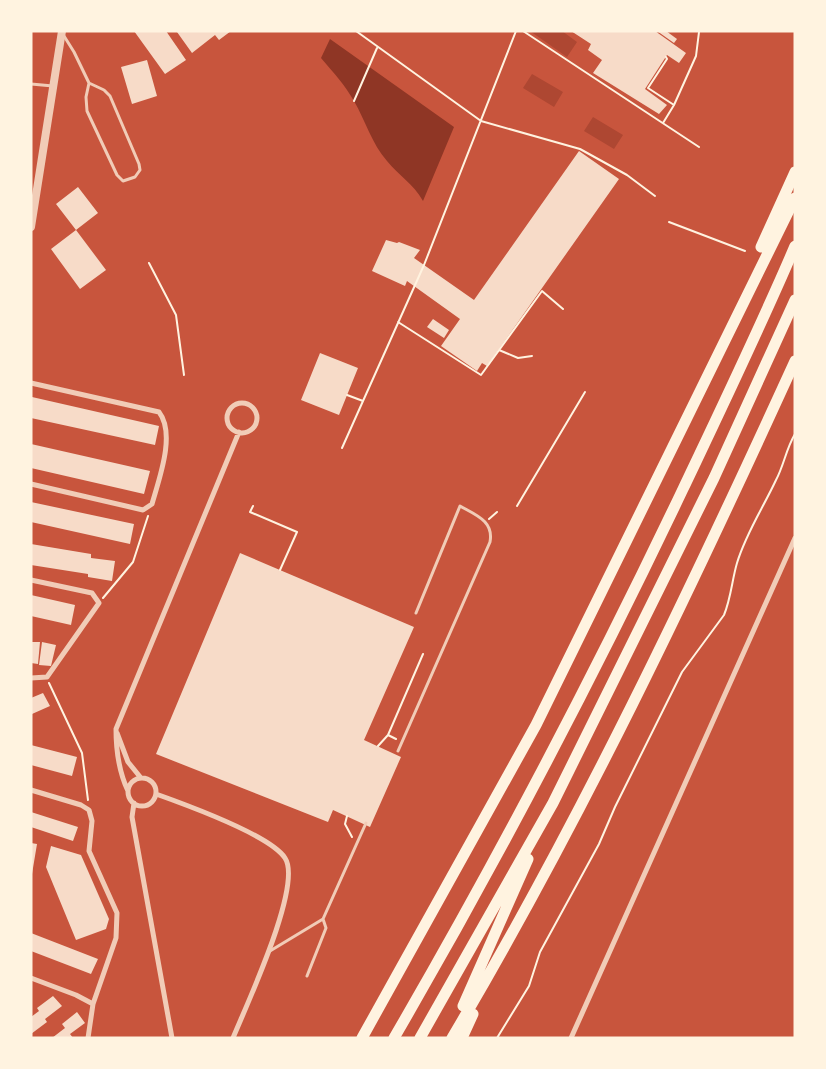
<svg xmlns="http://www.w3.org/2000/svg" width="826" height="1069" font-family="Merriweather,serif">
<rect width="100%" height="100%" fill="#c8553d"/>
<path fill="#ae4732" d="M530,31H562L577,42L567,57Z
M532,74L563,92L554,107L523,88Z
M593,117L623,135L614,149L584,131Z"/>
<path fill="#8f3625" d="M330,39L454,127L423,201C413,183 399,176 387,161C372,144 365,120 354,101C345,85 333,72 321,58Z"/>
<path fill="#f7dbc8" d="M134,31H166L186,60L165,74Z
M178,31H231L219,40L215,35L192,53L177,32Z
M571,31H655L686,53L679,63L667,55L645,89L667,105L659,114L593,73L602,60L588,50L591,44Z
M657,31H666L677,39L674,43Z
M147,60L157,96L132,104L121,67Z
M579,151L619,179L487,366L482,363L477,371L441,346L460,319L407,281L405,286L372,271L386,240L397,243L399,242L420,250L414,258L474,300Z
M78,187L98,213L76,230L56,204Z
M76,230L106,270L80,289L51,249Z
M433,319L449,330L444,338L427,327Z
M320,353L358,368L339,415L301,400Z
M32,397L159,426L155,445L31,418Z
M31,444L150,471L144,494L31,468Z
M31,502L134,524L130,544L31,522Z
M31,544L91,554V558L115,561L112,581L88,577V574L31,565Z
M240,553L414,627L364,740L401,757L370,827L333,810L328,822L156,754Z
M31,595L75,605L71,625L31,616Z
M31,642H40L38,664L31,663Z
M42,642L56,645L51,666L39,665Z
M43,693L50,706L32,714L31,698Z
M31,745L77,757L72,776L31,765Z
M31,812L78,827L73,841L31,827Z
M31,843L37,844L32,874H31Z
M51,846L81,855L109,919L106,929L76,940L46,867Z
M31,933L98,959L91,974L31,951Z
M53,996L62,1006L45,1019L47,1022L31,1034V1017L39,1011L37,1008Z
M77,1012L85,1023L70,1034L73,1038H52L65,1028L62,1024Z"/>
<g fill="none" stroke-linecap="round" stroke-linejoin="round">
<path stroke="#fff3e0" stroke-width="2" d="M356,31L481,121L580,149L627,175L655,196
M523,31L699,147
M354,101L377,48
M674,105L696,56L699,32
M663,123L674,105L648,88L667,59L666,57
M669,222L745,251
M149,263L176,315L184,375
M398,322L481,375L542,291L563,309
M499,350L518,358L532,356
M347,395L363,401L424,265L516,31
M342,448L363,401
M253,506L250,512L297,532L280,570
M517,506L585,392
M489,519L497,512
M103,598L133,562L148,516
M49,683L82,753L88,800
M396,739L388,735L423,654
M378,746L388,735
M347,816L345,824L352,837
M497,1038L529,986L540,952L599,844L615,807L682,672L724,615C731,598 732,580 737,563C746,533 763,508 776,480C784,465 786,449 795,434"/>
<path stroke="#f1ccb7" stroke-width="3" d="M64,36L74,52L89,83L86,97L87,111L117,175L123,181L135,177L140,170L139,164L110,96L104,90L89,83
M31,84L53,86
M398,751L490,542C494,521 476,515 460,506L416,613
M270,951L323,919L366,823
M307,976L326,928L323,919"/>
<path stroke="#f1ccb7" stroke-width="5" d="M31,383L159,412C176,434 159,479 152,504L143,510L31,484
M227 418a15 15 0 1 1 30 0a15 15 0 1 1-30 0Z
M31,580L92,593L99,603L47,677L31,678
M117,733L128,762L141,778
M128 792a14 14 0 1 1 28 0a14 14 0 1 1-28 0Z
M31,790L81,805L89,810L92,821L89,851L117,913L116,938L93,1004L88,1038
M128,791C119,772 116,750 116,729L239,432
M156,794C184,804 270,835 285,858C303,885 246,1006 233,1038
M134,803L132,817L172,1038
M31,978L76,995L93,1004
M571,1038L795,538"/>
<path stroke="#f1ccb7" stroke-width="8" d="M31,227L62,31"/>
<path stroke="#fff3e0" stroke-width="11" d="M761,247L795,172
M463,1006L528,859
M362,1038L536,725L795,198
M394,1038C498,859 594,676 683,489C721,409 760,328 795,246
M420,1038L553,803L714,478L795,300
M452,1038C581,820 690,591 795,361
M462,1038L473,1014"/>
</g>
<rect width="826" height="1069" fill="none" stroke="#fff3e0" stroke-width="65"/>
</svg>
